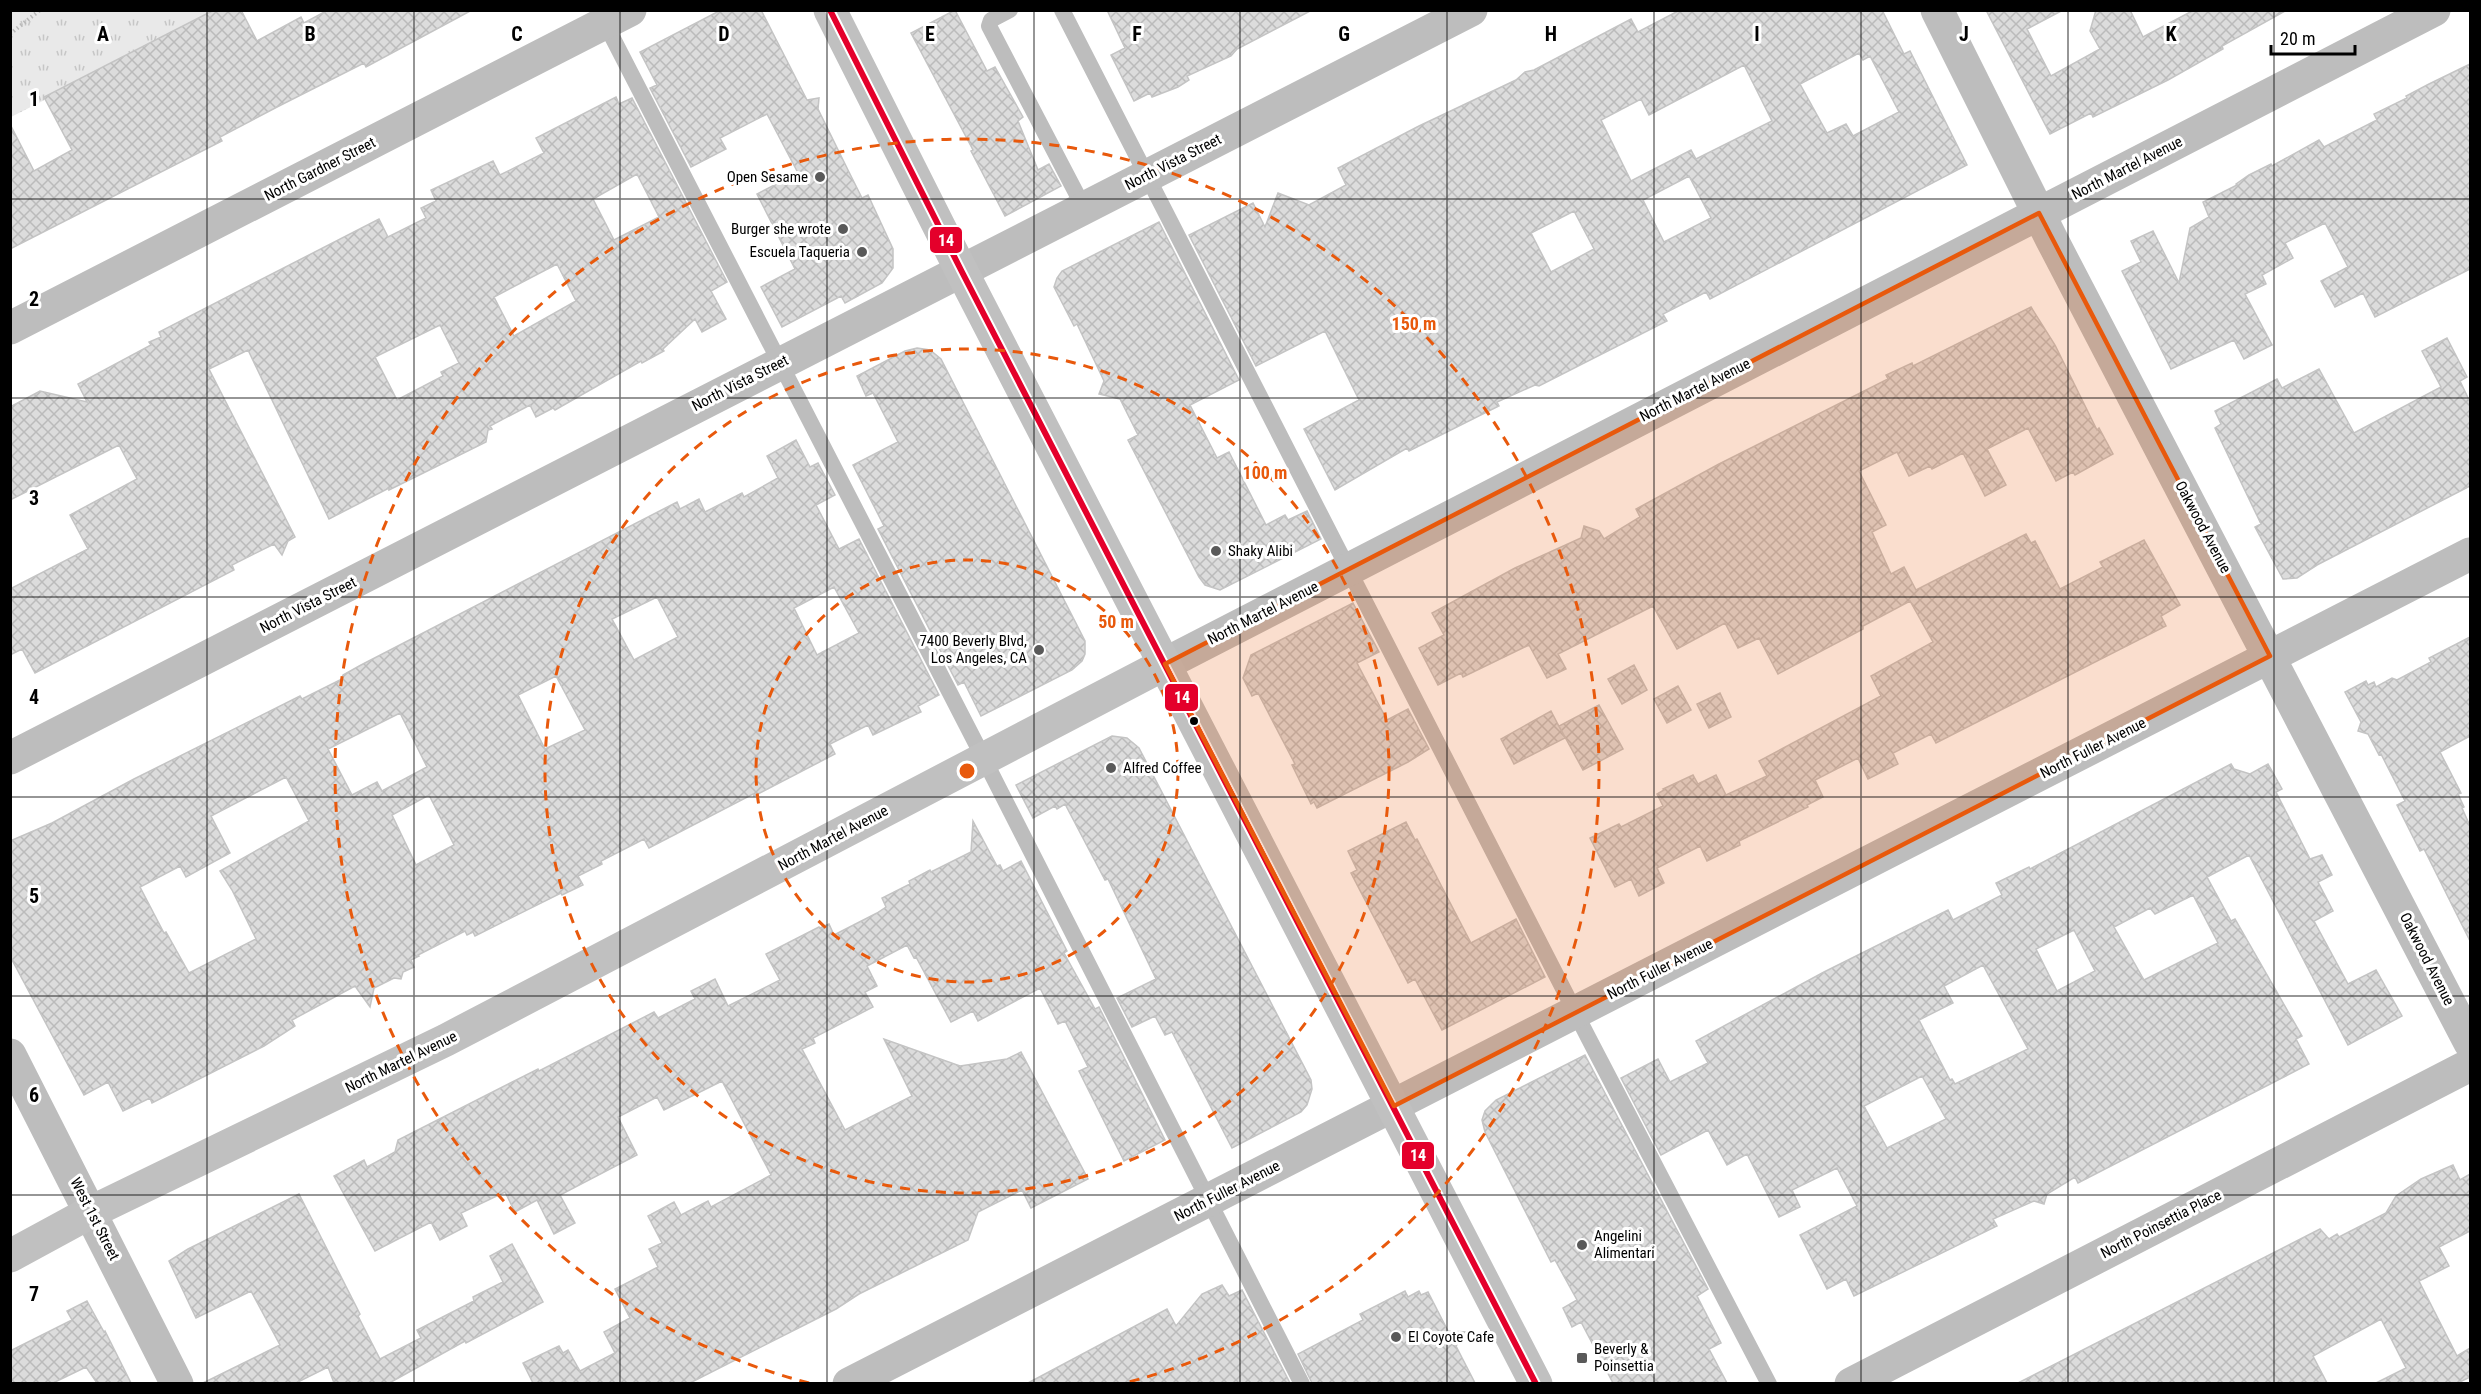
<svg xmlns="http://www.w3.org/2000/svg" width="2481" height="1394" font-family="'Roboto Condensed',sans-serif">
<defs>
<pattern id="park-tufts" width="24" height="20" patternUnits="userSpaceOnUse" patternTransform="scale(1.5)"><rect width="24" height="20" fill="#e9e9e9"/><path d="M3 7l-1-3M5 7V3M7 7l1-3M15 17l-1-3M17 17v-4M19 17l1-3" fill="none" stroke="#c6c6c6"/></pattern>
<pattern id="building-cross-hatch" width="8" height="8" patternUnits="userSpaceOnUse" patternTransform="scale(1.5)"><rect width="8" height="8" fill="#dcdcdc"/><path d="M0 0l8 8M0 8l8-8" fill="none" stroke="#bbb"/></pattern>
</defs>
<rect width="100%" height="100%" fill="#fff"/>
<path fill="url(#park-tufts)" d="M11,11H220L11,117Z"/>
<path fill="url(#building-cross-hatch)" stroke="#c4c4c4" stroke-width="1.5" fill-rule="evenodd" d="M214,10H241L257,41L301,17L304,23L328,10H472L366,67L364,63L279,106L220,137L222,141L10,249V124L34,171L72,150L44,97Z
M721,10H761L807,100L819,98L818,109L848,170L862,198L868,195L893,249V268L882,283L845,303L841,296L782,327L761,287L795,269L757,194L798,173L767,114L720,138L726,149L691,167L650,88L657,85L640,52Z
M955,10L987,71L995,67L1023,117L1018,121L1038,170L1049,164L1061,186L1005,216L971,151L973,150L911,33Z
M1107,10H1312L1237,49L1231,56L1187,76L1189,80L1178,87L1152,97L1150,93L1134,101L1111,55L1125,48Z
M1680,10H1882L1904,54L1910,51L1967,165L1710,299L1706,292L1663,314L1667,321L1539,386L1535,385L1497,402L1499,406L1409,451L1407,448L1335,490L1304,429L1359,400L1325,331L1256,366L1189,235L1253,203L1265,227L1278,193L1309,205L1346,185L1338,168L1419,126L1516,80L1525,72L1534,70L1631,19L1638,32ZM1859,53L1863,60L1870,56L1899,112L1853,136L1846,124L1827,133L1800,84ZM1744,65L1772,121L1696,159L1691,150L1631,181L1601,120L1641,99L1649,115ZM1689,176L1711,218L1664,242L1643,200ZM1574,211L1594,249L1551,272L1531,233Z
M1986,10H2063L2027,29L2051,76L2100,49L2090,31L2096,10H2130L2143,37L2194,10H2287L2222,46L2223,49L2168,80L2093,117L2091,113L2050,134Z
M2470,64V269L2375,317L2363,293L2335,307L2321,281L2348,267L2325,223L2285,243L2293,258L2262,275L2266,284L2245,294L2272,345L2244,359L2234,340L2171,369L2122,271L2141,262L2131,241L2153,231L2179,283L2190,228L2209,217L2203,202L2237,185L2236,184L2249,175L2271,164L2272,166L2319,140L2324,147L2377,120L2374,114L2407,98L2406,96L2429,84Z
M616,97L619,104L632,98L727,282L711,291L726,319L702,332L695,319L663,349L664,351L642,363L641,361L555,410L553,408L536,417L530,405L490,426L492,429L488,430L486,442L389,490V488L329,519L248,350L209,369L295,537L288,541L282,555L274,544L232,565L234,570L35,673L22,649L10,655V589L88,549L70,515L137,479L119,445L10,500V407L40,391L87,402L78,384L151,345L149,342L161,337L159,332L379,219L388,237L426,218L421,208L436,201L431,190L493,161L500,175L544,153L536,138ZM637,174L659,217L614,240L593,199ZM557,264L576,301L514,336L494,297ZM440,325L459,363L441,372L443,376L397,400L375,357Z
M1159,222L1239,380L1190,405L1217,458L1229,452L1266,525L1285,515L1288,520L1307,511L1321,539L1220,590L1205,585L1199,577L1128,440L1138,435L1120,399L1099,394L1104,381L1077,324L1074,326L1054,287L1057,278L1062,271Z
M2031,307L2055,345L2097,430L2099,428L2113,454L2075,475L2073,472L2056,481L2028,428L1987,449L2006,485L1985,496L1963,453L1932,469L1930,466L1909,476L1897,452L1859,471L1886,525L1872,532L1891,574L1904,567L1916,590L2026,534L2031,543L2035,541L2060,589L2103,567L2100,562L2144,540L2180,605L2161,616L2166,626L1936,743L1931,734L1893,753L1898,764L1868,779L1858,758L1815,780L1823,797L1807,805L1808,807L1739,841L1740,845L1707,861L1700,846L1657,868L1664,883L1639,896L1631,879L1615,887L1590,838L1619,824L1621,827L1663,806L1657,794L1664,790L1663,789L1693,775L1698,784L1716,775L1726,795L1767,776L1759,761L1881,696L1871,676L1933,642L1910,601L1863,626V629L1778,674L1759,638L1738,648L1725,623L1677,649L1653,606L1558,654L1566,669L1547,678L1529,645L1463,677L1461,673L1438,685L1419,648L1444,635L1432,613L1515,568L1581,538L1584,526L1599,531L1604,539L1640,517L1636,509L1719,464L1888,379L1886,375L1912,363L1913,366Z
M2447,338L2467,377L2460,381L2470,402V486L2317,565L2297,578L2283,579L2255,527L2261,524L2215,428L2221,424L2215,411L2277,379L2282,388L2319,369L2354,433L2441,387L2422,351Z
M917,348L930,350L941,359L1085,641V654L1082,661L1072,670L981,716L964,682L958,685L878,529L884,526L853,465L898,442L873,393L866,396L857,376L905,351Z
M796,440L810,467L818,463L835,495L816,505L839,549L859,539L939,695L918,706L921,712L873,735L868,725L830,744L835,754L754,796L753,794L649,848L644,839L601,861L602,864L578,876L583,885L562,895L561,893L475,936L473,932L467,935L465,931L418,955L419,956L411,960L414,967L403,972L401,979L394,978L374,988L370,1007L355,986L292,1020L295,1026L264,1046L152,1103L150,1098L123,1111L108,1082L84,1095L10,956V841L52,823L134,779L300,696L302,699L342,679L343,675L361,665L677,502L680,509L699,499L705,512L742,493L744,497L778,478L767,456ZM834,587L859,633L817,655L794,608ZM657,597L678,637L634,660L612,619ZM556,676L585,730L545,749L518,695ZM400,713L427,767L382,791L377,782L352,795L328,749ZM286,777L309,821L220,871L232,890L256,939L189,973L166,932L164,933L140,887L180,866L186,877L230,853L211,816ZM429,795L454,845L416,865L392,815Z
M1353,603L1379,652L1357,663L1387,720L1408,709L1429,749L1408,762L1317,808L1314,802L1311,804L1292,765L1295,764L1258,693L1252,696L1243,678L1251,655Z
M2470,637V736L2440,752L2461,793L2458,794L2464,807L2462,808L2470,826V941L2424,849L2420,851L2397,805L2405,801L2381,754L2379,755L2368,734L2358,731L2361,722L2345,692L2366,681L2368,685L2374,682L2376,687L2392,678L2397,680L2431,662L2429,658Z
M1634,665L1647,690L1622,704L1608,679Z
M1678,686L1691,710L1667,723L1654,699Z
M1720,693L1731,717L1709,728L1697,704Z
M1599,705L1623,749L1583,770L1559,726Z
M1551,711L1565,738L1514,764L1501,739Z
M1112,736L1127,738L1139,748L1311,1080L1312,1089L1307,1105L1301,1112L1232,1148L1172,1032L1165,1035L1155,1016L1132,1027L1117,998L1156,979L1108,879L1105,880L1065,804L1057,809L1055,806L1033,818L1016,785Z
M2231,764L2234,769L2250,774L2268,764L2282,789L2276,792L2310,859L2322,855L2332,875L2318,882L2333,911L2314,921L2348,984L2376,970L2402,1016L2348,1045L2249,855L2207,877L2231,921L2235,919L2302,1036L2296,1039L2309,1064L2078,1183L2075,1177L2047,1194L2044,1204L2034,1201L1993,1219L1997,1226L1854,1296L1846,1279L1827,1289L1800,1235L1857,1206L1837,1168L1792,1190L1800,1207L1779,1217L1747,1154L1727,1165L1708,1130L1661,1155L1621,1078L1658,1059L1670,1082L1708,1063L1696,1041L1824,972L1948,910L1953,920L2002,895L1996,883L2029,867L2030,869ZM2193,895L2218,943L2144,980L2114,927L2150,908L2155,914ZM2074,930L2095,971L2057,991L2036,949ZM1983,965L2028,1049L1955,1084L1952,1079L1950,1080L1919,1020L1953,1003L1944,986ZM1922,1076L1946,1119L1887,1148L1864,1106Z
M973,821L997,866L1000,865L1003,871L1021,861L1067,951L1064,953L1095,1009L1099,1007L1165,1140L1124,1161L1079,1071L1088,1067L1065,1021L1058,1024L1040,988L978,1021L973,1011L951,1022L916,957L914,958L907,945L867,966L877,986L865,992L873,1007L813,1038L815,1043L802,1049L845,1130L912,1096L884,1039L960,1066L1007,1059L1021,1052L1088,1179L1031,1208L1022,1190L978,1212L968,1240L859,1294L836,1309L690,1383H533L523,1363L559,1346L563,1353L568,1350L580,1371L615,1353L604,1332L630,1318L615,1289L658,1267L649,1249L662,1243L648,1216L674,1202L681,1215L708,1201L711,1207L771,1175L722,1081L664,1110L657,1097L618,1117L637,1155L560,1195L575,1223L554,1234L537,1200L515,1212L505,1192L461,1213L467,1226L440,1240L431,1222L375,1251L334,1176L364,1160L367,1167L395,1152L398,1140L538,1069L539,1071L654,1012L658,1018L695,999L691,991L715,979L728,1006L780,980L766,954L819,927L820,928L829,924L834,935L877,913L886,907L882,898L910,884L909,881L930,870L931,872L971,852Z
M1406,822L1415,840L1417,839L1471,943L1516,919L1545,977L1442,1030L1415,979L1408,983L1351,873L1357,870L1348,851Z
M1585,1055L1708,1289L1697,1296L1721,1343L1709,1349L1727,1383H1613L1581,1322L1572,1327L1563,1308L1577,1300L1555,1260L1551,1262L1485,1132L1482,1120L1485,1111L1496,1100Z
M2453,1165L2460,1180L2470,1174V1231L2439,1247L2449,1266L2419,1281L2457,1356L2470,1348V1377L2458,1383H2376L2406,1368L2381,1319L2313,1356L2327,1383H2018L2320,1229L2329,1239L2337,1234L2339,1237L2386,1213L2396,1196L2421,1179Z
M299,1194L360,1314L358,1316L380,1359L421,1338L417,1330L474,1301L473,1297L503,1282L490,1256L512,1244L543,1302L466,1343L465,1341L391,1382L392,1383H334L328,1367L296,1383H203L280,1345L251,1291L196,1318L169,1261L188,1249Z
M1222,1285L1229,1296L1242,1290L1290,1383H1028L1167,1309L1176,1326L1202,1294Z
M1405,1291L1408,1297L1419,1291L1421,1295L1428,1292L1448,1331L1466,1332L1456,1346L1475,1383H1312L1298,1354L1363,1320L1360,1314Z
M87,1301L104,1332L105,1331L131,1383H97L86,1367L53,1383H10V1351L72,1320L67,1311Z"/>
<g fill="none" stroke-linecap="round" stroke-linejoin="round">
<path stroke="#b8b8b8" stroke-width="4" stroke-dasharray="1.5 3" stroke-linecap="butt" d="M10,34L40,10"/>
<path stroke="#bdbdbd" stroke-width="16" d="M1010,10L991,20L989,26L1084,208
M1062,10L1589,1039L1769,1384
M605,23L984,759L1302,1384"/>
<path stroke="#bdbdbd" stroke-width="33" d="M1937,10L2052,240L2470,1043
M10,328L630,10
M1165,664L2434,10
M10,758L1471,10
M10,1055L177,1384
M849,1384L2470,554
M1851,1384L2470,1065"/>
<path stroke="#c0c0c0" stroke-width="33" d="M830,10L962,272L1536,1384
M10,1256L91,1212L446,1040L1165,664"/>
<g stroke="#fff" stroke-width="10">
<path id="bus-1" d="M830,10L962,272L1536,1384"/>
</g>
<use href="#bus-1" stroke="#e4002b" stroke-width="6"/>
</g>
<path fill="#e8590c" fill-opacity="0.2" stroke="#e8590c" stroke-width="4.5" stroke-linejoin="round" d="M2039,213L2270,656L1394,1106L1165,664Z"/>
<path fill="none" stroke="#000" stroke-width="1.5" stroke-opacity="0.55" d="M207,10V1384M414,10V1384M620,10V1384M827,10V1384M1034,10V1384M1240,10V1384M1447,10V1384M1654,10V1384M1861,10V1384M2068,10V1384M2274,10V1384M10,199H2470M10,398H2470M10,597H2470M10,797H2470M10,996H2470M10,1195H2470"/>
<g fill="none" stroke="#e8590c" stroke-width="3" stroke-dasharray="10 8">
<circle cx="967" cy="771" r="211"/>
<circle cx="967" cy="771" r="422"/>
<path d="M809 1383A632 632 0 1 1 1125 1383"/>
</g>
<g fill="#595959" stroke="#fff" stroke-width="2">
<circle cx="820" cy="177" r="6"/>
<circle cx="843" cy="229" r="6"/>
<circle cx="862" cy="252" r="6"/>
<circle cx="1216" cy="551" r="6"/>
<circle cx="1039" cy="650" r="6"/>
<circle cx="1111" cy="768" r="6"/>
<circle cx="1582" cy="1245" r="6"/>
<circle cx="1396" cy="1337" r="6"/>
<rect x="1576" y="1352" width="12" height="12" rx="3"/>
</g>
<circle fill="#000" stroke="#fff" stroke-width="2" cx="1194" cy="721" r="5"/>
<g text-anchor="middle" stroke-width="6" stroke-linejoin="round" paint-order="stroke">
<g font-size="15" fill="#000" stroke="#fff">
<text transform="translate(1173 162) rotate(-27)" y="5">North Vista Street</text>
<text transform="translate(2127 168) rotate(-27)" y="5">North Martel Avenue</text>
<text transform="translate(320 169) rotate(-27)" y="5">North Gardner Street</text>
<text transform="translate(740 383) rotate(-27)" y="5">North Vista Street</text>
<text transform="translate(1695 390) rotate(-27)" y="5">North Martel Avenue</text>
<text transform="translate(2203 527) rotate(62)" y="5">Oakwood Avenue</text>
<text transform="translate(308 605) rotate(-27)" y="5">North Vista Street</text>
<text transform="translate(1263 613) rotate(-27)" y="5">North Martel Avenue</text>
<text transform="translate(2093 748) rotate(-27)" y="5">North Fuller Avenue</text>
<text transform="translate(833 838) rotate(-28)" y="5">North Martel Avenue</text>
<text transform="translate(2427 959) rotate(63)" y="5">Oakwood Avenue</text>
<text transform="translate(1660 969) rotate(-27)" y="5">North Fuller Avenue</text>
<text transform="translate(401 1062) rotate(-26)" y="5">North Martel Avenue</text>
<text transform="translate(1227 1191) rotate(-27)" y="5">North Fuller Avenue</text>
<text transform="translate(95 1219) rotate(63)" y="5">West 1st Street</text>
<text transform="translate(2161 1224) rotate(-27)" y="5">North Poinsettia Place</text>
</g>
<g font-size="15" fill="#000" stroke="#fff" text-anchor="start">
<text x="808" y="182" text-anchor="end">Open Sesame</text>
<text x="831" y="234" text-anchor="end">Burger she wrote</text>
<text x="850" y="257" text-anchor="end">Escuela Taqueria</text>
<text x="1228" y="556">Shaky Alibi</text>
<text x="1027" y="646" text-anchor="end">7400 Beverly Blvd,<tspan x="1027" dy="17">Los Angeles, CA</tspan></text>
<text x="1123" y="773">Alfred Coffee</text>
<text x="1594" y="1241">Angelini<tspan x="1594" dy="17">Alimentari</tspan></text>
<text x="1408" y="1342">El Coyote Cafe</text>
<text x="1594" y="1354">Beverly &amp;<tspan x="1594" dy="17">Poinsettia</tspan></text>
</g>
</g>
<g font-size="20" text-anchor="middle" font-weight="bold" fill="#000" stroke="#fff" stroke-width="6" stroke-linejoin="round" paint-order="stroke">
<text x="103" y="41">A</text>
<text x="310" y="41">B</text>
<text x="517" y="41">C</text>
<text x="724" y="41">D</text>
<text x="930" y="41">E</text>
<text x="1137" y="41">F</text>
<text x="1344" y="41">G</text>
<text x="1551" y="41">H</text>
<text x="1757" y="41">I</text>
<text x="1964" y="41">J</text>
<text x="2171" y="41">K</text>
<text x="34" y="106">1</text>
<text x="34" y="306">2</text>
<text x="34" y="505">3</text>
<text x="34" y="704">4</text>
<text x="34" y="903">5</text>
<text x="34" y="1102">6</text>
<text x="34" y="1301">7</text>
</g>
<circle cx="967" cy="771" r="9" fill="#e8590c" stroke="#fff" stroke-width="3"/>
<g font-size="18" text-anchor="middle" font-weight="bold" fill="#e8590c" stroke="#fff" stroke-width="6" stroke-linejoin="round" paint-order="stroke">
<text x="1414" y="330">150 m</text>
<text x="1265" y="479">100 m</text>
<text x="1116" y="628">50 m</text>
</g>
<g stroke="#fff" stroke-width="2">
<rect x="929" y="226" width="34" height="28" rx="6" fill="#e4002b"/>
<rect x="1164" y="683" width="35" height="29" rx="6" fill="#e4002b"/>
<rect x="1401" y="1141" width="34" height="29" rx="6" fill="#e4002b"/>
</g>
<g font-size="16" text-anchor="middle" font-weight="bold" fill="#fff">
<text x="946" y="246">14</text>
<text x="1182" y="703">14</text>
<text x="1418" y="1161">14</text>
</g>
<rect width="2481" height="1394" fill="none" stroke="#000000" stroke-width="24"/>
<path d="M2271 45v9h84v-9" fill="none" stroke="#000000" stroke-width="3"/>
<text x="2280" y="45" font-size="18" fill="#000000" stroke="#ffffff" stroke-width="4.5" paint-order="stroke">20 m</text>
</svg>
